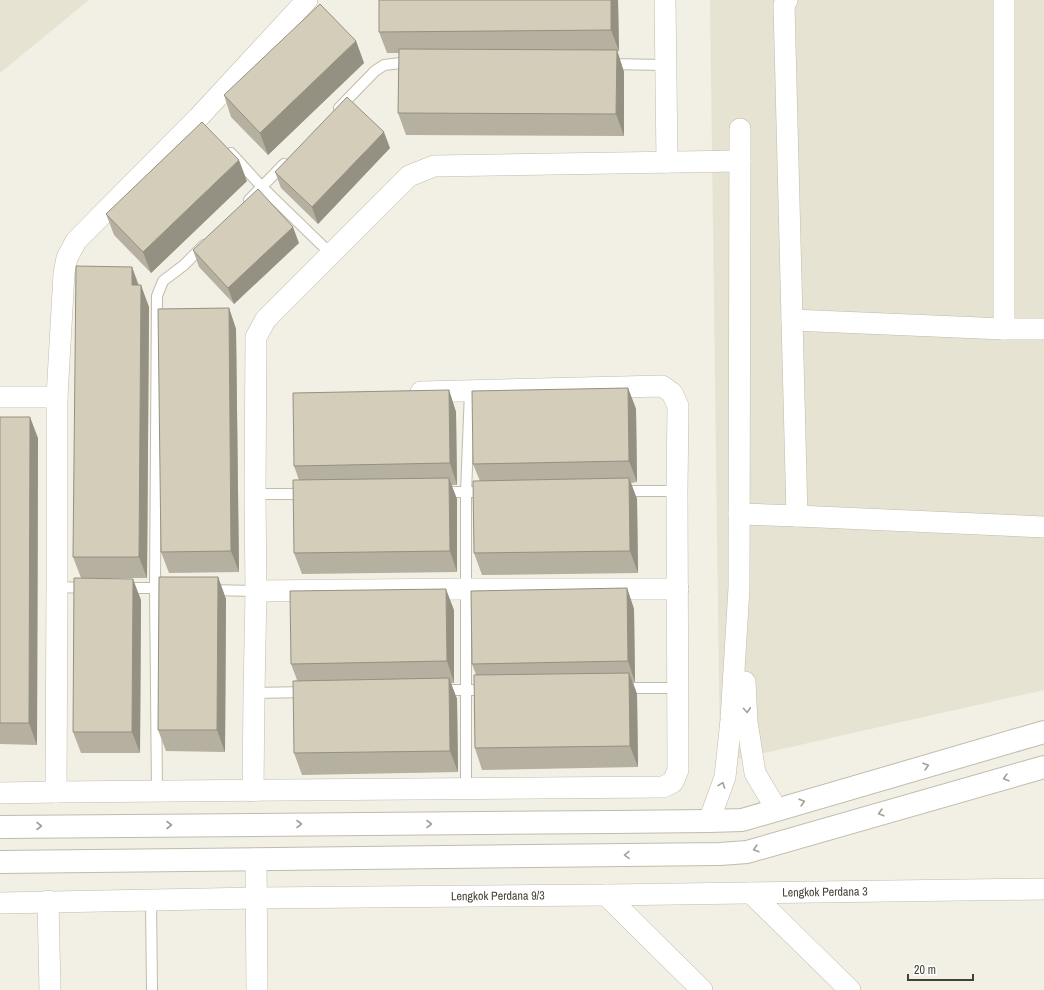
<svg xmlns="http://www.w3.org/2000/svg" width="1044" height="990" font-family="'Archivo Narrow',sans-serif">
<rect width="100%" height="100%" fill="#f2f0e5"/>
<path fill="#e6e3d3" d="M0,0H89L0,73Z
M710,0H1044V690L720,763Z"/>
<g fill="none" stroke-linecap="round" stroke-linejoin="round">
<g stroke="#c0bcaa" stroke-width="12">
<path id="service" d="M609,64L665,65
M339,108L375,71L384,65L401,63H411
M231,153L262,187L331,254
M249,200L284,164
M621,491H677
M441,492H487
M255,494H307
M57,587L87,588
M123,588H161
M209,590L256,591
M622,688H677
M440,690H488
M254,693L306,692
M466,789V492L470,391
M157,791L155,588L157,296L163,281L184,265L204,245
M151,900L152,990"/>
</g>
<g stroke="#c0bcaa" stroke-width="22">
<g id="minor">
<path d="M665,0L667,162"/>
<path d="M787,0L784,5L797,516"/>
<path d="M1004,0V329"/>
<path d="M792,320L1004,329H1044"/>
<path d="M0,397H57"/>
<path d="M739,514L797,516L1044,527"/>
<path d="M256,591L466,589H678"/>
<path d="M745,682L747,722L755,773L777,810"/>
<path d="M253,791L254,693L256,591L255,494L256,337L266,319L409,176L434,166L740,161"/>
<path d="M56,792L57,587V397L64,273L67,258L76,241L198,118L307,0"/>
<path d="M0,793L56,792L663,787L673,782L678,770L677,491L678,406L672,393L662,386L421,392"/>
<path d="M709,821L725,777L731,720L739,588L740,129"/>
<path d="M256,859L257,990"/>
<path d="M751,893L850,990"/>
<path d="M606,895L702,990"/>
<path d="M48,901L50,990"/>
<path id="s1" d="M0,903L256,898L606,895L1044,889"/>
</g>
</g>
<g stroke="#c0bcaa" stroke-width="24">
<path id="tertiary" d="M0,827L613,822L709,821L742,820L1044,732
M0,862L720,854L747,852L1044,767"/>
</g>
<use href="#service" stroke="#fff" stroke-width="10"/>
<use href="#minor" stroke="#fff" stroke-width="21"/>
<use href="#tertiary" stroke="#fff" stroke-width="22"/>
</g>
<path fill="#b5b0a0" d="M618,0L619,51H617L624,72V136L406,135L398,113L399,53H387L379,32Z
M356,41L364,63L268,155L231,117L224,95Z
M390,148L318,224L281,188L275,172Z
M247,181L151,273L114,235L106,214Z
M299,243L234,304L199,267L193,250Z
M132,267L139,285L149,307L147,578H81L73,557Z
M229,308L236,329L239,572L169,573L161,552Z
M628,388L636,409L637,482L631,483L637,499L638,573L482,575L474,553L480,481L473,464Z
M449,390L456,412L457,485H451L457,499V572L302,574L294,553L299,480L294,466Z
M0,417L38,438L37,745L0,744Z
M218,577L226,599L225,752L166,751L158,730Z
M627,588L634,609L635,682H633L637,694L638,767L482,770L475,748L476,675L472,664Z
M141,600L140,753H81L73,732Z
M454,610V683H451L457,699L458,772L302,775L294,753L297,680L291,664Z"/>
<path fill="#949082" d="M611,0H618L619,51L611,30Z
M356,41L364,63L268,155L260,133Z
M617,50L624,72V136L616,114Z
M384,132L390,148L318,224L312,207Z
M239,160L247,181L151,273L143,252Z
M293,227L299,243L234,304L228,288Z
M132,267L139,288L132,285Z
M141,285L149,307L147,578L139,557Z
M229,308L236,329L239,572L231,551Z
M628,388L636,409L637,482L629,461Z
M449,390L456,412L457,485L450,463Z
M30,417L38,438L37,745L29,723Z
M449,478L457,499V572L450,551Z
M629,478L637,499L638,573L630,551Z
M218,577L226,599L225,752L217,730Z
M133,579L141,600L140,753L132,732Z
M627,588L634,609L635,682L628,661Z
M446,589L454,610V683L447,661Z
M629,673L637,694L638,767L630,746Z
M449,678L457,699L458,772L450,751Z"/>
<path fill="#d3cdba" stroke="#949082" d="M379,0H611V30L379,32Z
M320,4L356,41L260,133L224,95Z
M399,49L617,50L616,114L398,113Z
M347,97L384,132L312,207L275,172Z
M202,122L239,160L143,252L106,214Z
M258,189L293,227L228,288L193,250Z
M76,266L132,267V285H141L139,557H73Z
M229,308L231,551L161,552L158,309Z
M628,388L629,461L473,464L472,391Z
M449,390L450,463L294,466L293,393Z
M0,417H30L29,723H0Z
M449,478L450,551L294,553L293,480Z
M629,478L630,551L474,553L473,481Z
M159,577H218L217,730H158Z
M74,578L133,579L132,732H73Z
M627,588L628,661L472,664L471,591Z
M446,589L447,661L291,664L290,591Z
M629,673L630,746L475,748L474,675Z
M449,678L450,751L294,753L293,681Z"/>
<defs><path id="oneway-chevron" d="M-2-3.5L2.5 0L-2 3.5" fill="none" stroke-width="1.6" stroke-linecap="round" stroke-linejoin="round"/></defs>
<g stroke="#a2a09a">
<use href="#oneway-chevron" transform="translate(747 710) rotate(86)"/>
<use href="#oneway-chevron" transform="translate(926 766) rotate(-16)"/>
<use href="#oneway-chevron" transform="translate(1006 778) rotate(164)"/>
<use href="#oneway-chevron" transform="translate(722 785) rotate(-70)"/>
<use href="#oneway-chevron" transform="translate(802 802) rotate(-16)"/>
<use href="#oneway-chevron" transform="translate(881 813) rotate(164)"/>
<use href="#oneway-chevron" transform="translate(299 824)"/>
<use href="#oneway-chevron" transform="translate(429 824)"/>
<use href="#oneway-chevron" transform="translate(169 825)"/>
<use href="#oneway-chevron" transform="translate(39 826)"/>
<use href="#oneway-chevron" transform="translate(756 849) rotate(164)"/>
<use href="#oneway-chevron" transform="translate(627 855) rotate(179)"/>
</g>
<g text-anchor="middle" stroke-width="3.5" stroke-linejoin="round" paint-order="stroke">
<g font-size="12" fill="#444034" stroke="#fff">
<text dy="4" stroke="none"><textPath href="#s1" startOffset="825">Lengkok Perdana 3</textPath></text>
<text dy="4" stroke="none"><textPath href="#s1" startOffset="498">Lengkok Perdana 9/3</textPath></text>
</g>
</g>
<path d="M908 974v6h65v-6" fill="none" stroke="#444034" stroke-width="2"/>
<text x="914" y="974" font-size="12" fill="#444034" stroke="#ffffff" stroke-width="3" paint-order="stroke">20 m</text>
</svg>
